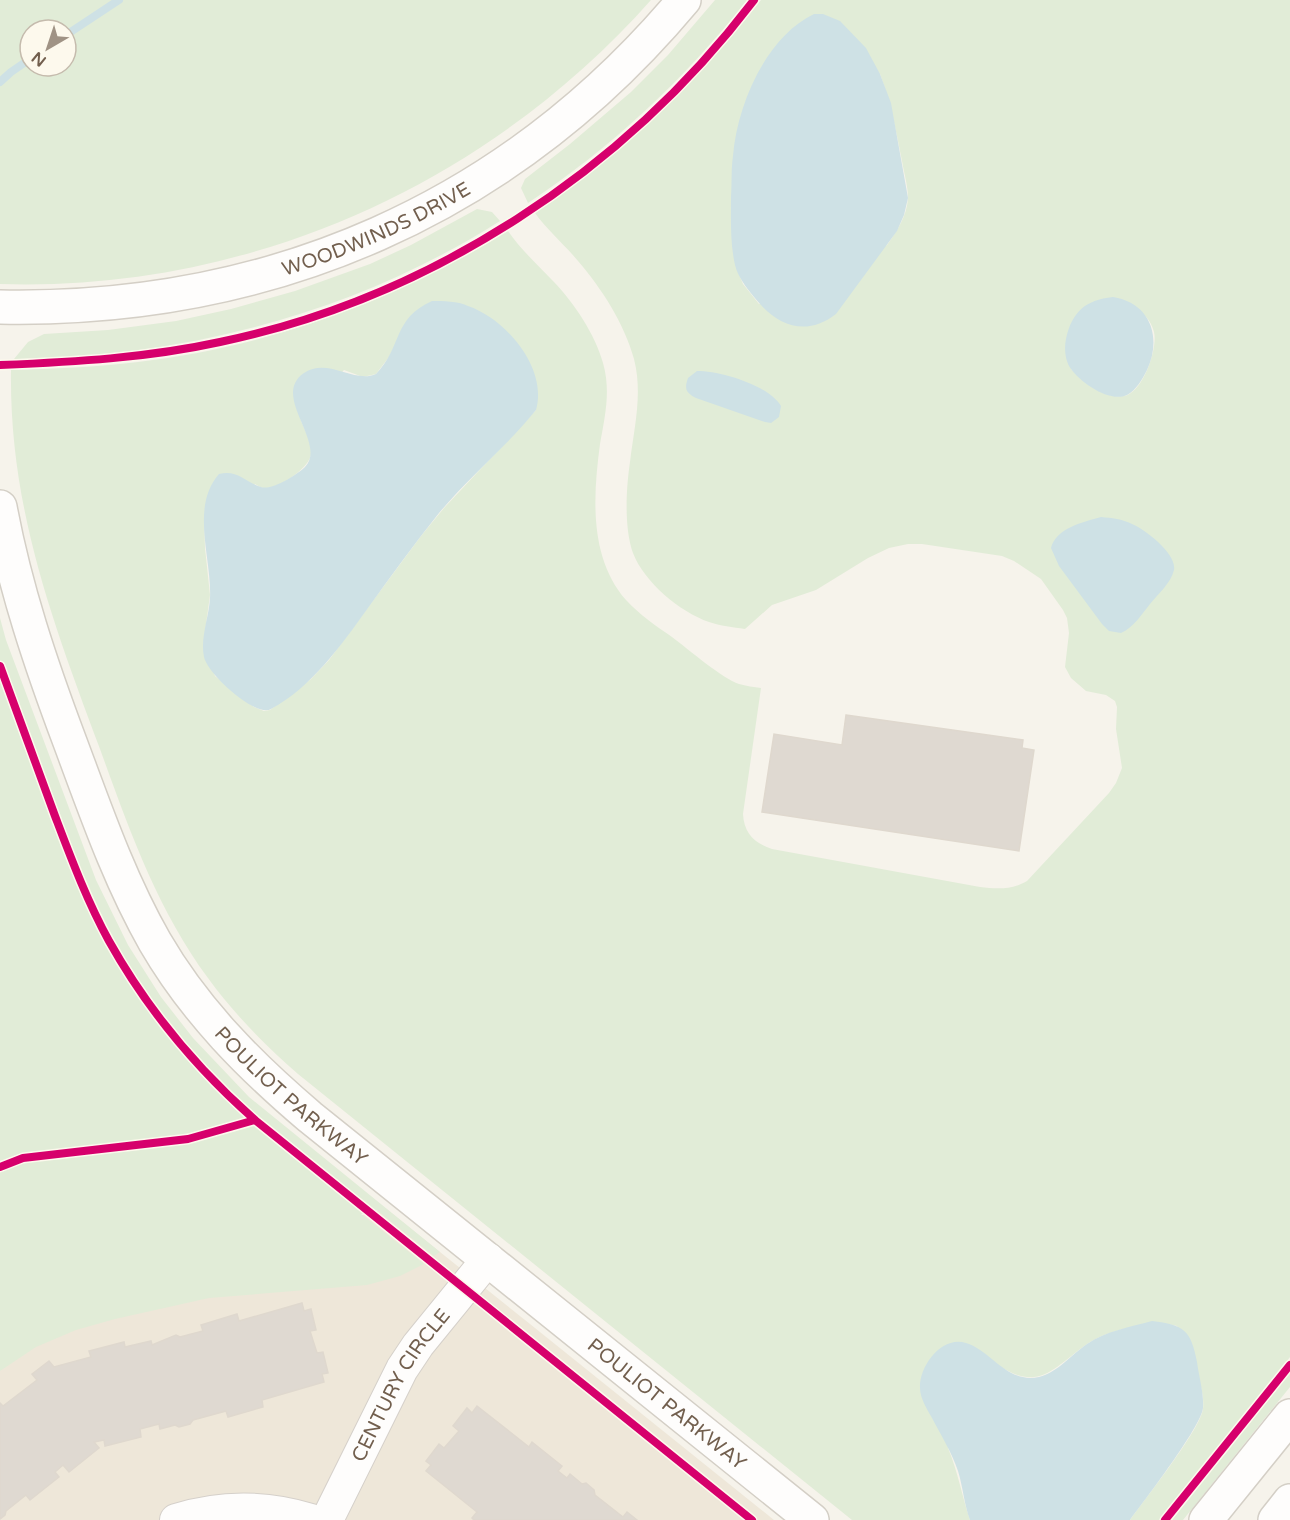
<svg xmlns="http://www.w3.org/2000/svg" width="1290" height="1520" font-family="'Varela Round',sans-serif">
<rect width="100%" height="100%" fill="#f6f3eb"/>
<path fill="#eee7d9" d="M385,1208L530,1324L774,1520H0V1326Z"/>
<path fill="#e1ecd7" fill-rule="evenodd" d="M0,0H651C487,185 248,292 0,284ZM30,30H66V66H30Z
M715,0H747C685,79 611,148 528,203L521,188L525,179L570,144L631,92L668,55Z
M761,0H1290V1357L1159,1520H1130C1145,1499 1200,1430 1203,1409C1206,1384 1186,1349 1177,1326C1154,1319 1108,1330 1087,1344C1054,1367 1040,1393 998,1365L948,1448C958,1472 962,1496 970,1520H852L298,1074C265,1045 234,1014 208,978C157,909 129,829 100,749C53,623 9,507 11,370C54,369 96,367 138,362C270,347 395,300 508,231C521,250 538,265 554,282C574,303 595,334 603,363C611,391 605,416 600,444C593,496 589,558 626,600C640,615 656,626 672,637C688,649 723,679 739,684C746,686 754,687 761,688L743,814C744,833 754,843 772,849L980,887C997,889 1012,890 1027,881L1109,793L1116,783L1122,768L1116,729L1117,707L1115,701L1106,695L1086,691L1071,678L1065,667L1069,633L1067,618L1063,610L1041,579L1014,561L1002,556L922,544H908L889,548L868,558L816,590L772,605L745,629C733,627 720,626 709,622C680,612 644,582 633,553C624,528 626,489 630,462C634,428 643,394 634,359C624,323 602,289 578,261C564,244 548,231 535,213C622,155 697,82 761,0ZM880,74C891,103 896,131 902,161C904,173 908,186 908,198C907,216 897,231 887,245L759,304L743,284L736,267ZM1134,306C1143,313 1151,320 1154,332C1158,348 1143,393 1124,396C1104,399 1083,381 1071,369ZM395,345L536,410L444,508L421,536L329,660L311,679L270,710L264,711L254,707L215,676L204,639L210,595L205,548L204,517L255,484C260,487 263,489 268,488C281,487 310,467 311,454C312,442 304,429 300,418L344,370L363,377L376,374L389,357Z
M477,209L492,212L500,221C355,313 186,357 14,359L28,342L44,334L108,330L176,321L231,309L295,291L370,264L411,245Z
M0,618L6,640L96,880L128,945L161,997L193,1038L249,1097L440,1252L434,1256L377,1210L361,1214L424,1264L400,1276L367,1285L209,1298L115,1319L76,1330L36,1347L0,1371Z
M1290,1373V1387L1183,1520H1172Z"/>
<path fill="#cee1e5" d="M814,14H823L840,21L866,48L880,74L891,103L908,198L904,215L897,231L836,314C805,338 776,325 754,297C746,287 738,277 735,265C730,243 731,219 731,197C732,183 731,169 733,156C737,105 766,37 814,14Z
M1113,297C1151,303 1162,338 1147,370C1142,380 1136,390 1127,395C1110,403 1081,383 1071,369C1065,361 1064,348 1066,339C1072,312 1085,300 1113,297Z
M432,301C444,301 457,301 468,306C506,319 548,368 536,410C506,447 469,477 439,513C414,544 391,576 368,608C342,644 311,688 271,709C255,718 207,673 204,657C200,638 209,617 210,598C212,559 190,507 219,474C237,469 245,482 261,487C272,491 298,474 305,467C328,443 270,396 304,373C328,357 354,384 376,374C403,346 392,319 432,301Z
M697,371C721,371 768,385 781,406L779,417L771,423L765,422L696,398C686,393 684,389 688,378Z
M1101,517C1112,518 1122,519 1132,524C1146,530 1177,554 1174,570C1171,583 1158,594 1150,604C1142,614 1133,628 1121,633L1109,631L1102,624L1059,566L1051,548C1056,528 1083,522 1101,517Z
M1152,1321C1184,1325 1191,1330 1197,1362C1199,1377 1204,1393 1203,1408C1201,1427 1144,1501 1130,1520H970C964,1504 963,1487 958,1471C952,1453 941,1435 932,1418C927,1409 920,1398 920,1388C919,1366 942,1335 966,1343C992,1351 1007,1384 1039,1377C1057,1373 1072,1354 1087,1344C1106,1331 1130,1327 1152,1321Z"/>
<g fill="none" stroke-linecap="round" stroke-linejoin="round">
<path stroke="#cee1e5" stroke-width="8" d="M66,35L119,0
M0,82L11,72L30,59"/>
</g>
<path fill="#dfd9d1" stroke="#dfd8ce" stroke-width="1.5" d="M846,715L1023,740L1022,748L1034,750L1019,851L762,812L774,734L842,745Z
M302,1303L304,1311L311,1309L316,1330L310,1331L317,1353L323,1352L328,1373L322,1374L324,1382L262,1400L263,1407L228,1417L226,1411L193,1420L190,1424L179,1427L175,1425L160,1429L159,1424L140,1429L141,1437L105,1446L104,1440L94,1442L99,1448L69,1472L63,1465L55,1472L59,1477L30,1500L26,1495L6,1511L5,1515L0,1519V1403L3,1406L37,1380L32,1374L49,1361L54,1367L91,1357L89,1351L124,1342L125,1347L151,1341L152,1345L176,1335L180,1337L203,1331L201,1325L237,1314L239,1321Z
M477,1406L529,1447L532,1442L562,1466L558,1471L567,1478L570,1474L582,1484L586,1483L594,1490L595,1495L623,1517L627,1512L637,1520H474L472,1518L477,1512L426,1471L431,1465L426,1461L439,1444L444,1448L459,1431L453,1426L467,1408L472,1413Z"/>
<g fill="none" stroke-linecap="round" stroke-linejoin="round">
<g stroke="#d5d0ca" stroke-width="34">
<g id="street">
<path d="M176,1520C221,1506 266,1506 311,1520"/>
<path id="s1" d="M327,1520L402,1369L418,1345L488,1259"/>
</g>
</g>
<g stroke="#d4cfc6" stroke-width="36">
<g id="secondary">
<path id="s2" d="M0,307C271,312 509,209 684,0"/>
<path id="s3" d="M0,507C15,588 41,665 70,742C95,809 119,879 155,942C195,1011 250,1066 310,1117L812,1520"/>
<path d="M1206,1520L1290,1416"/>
<path d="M1275,1520L1290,1501"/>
</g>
</g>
<use href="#street" stroke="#fefdfc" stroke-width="32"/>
<use href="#secondary" stroke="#fefdfc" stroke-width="33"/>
<g stroke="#fdf9ed" stroke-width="11">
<path id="cycleway" d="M0,365C74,362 147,358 220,342C431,298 624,171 754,0
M0,666C18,716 37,766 55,816C71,858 87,901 109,941C147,1009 196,1068 255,1120L752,1520
M0,1167L23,1158L188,1139L255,1120
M1165,1520L1290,1365"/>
</g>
<use href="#cycleway" stroke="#d6006c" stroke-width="8"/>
</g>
<g text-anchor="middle" stroke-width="4.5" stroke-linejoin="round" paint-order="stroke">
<g font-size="20" fill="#725f4e" stroke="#fdf9ed">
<text dy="7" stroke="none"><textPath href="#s2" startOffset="388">WOODWINDS DRIVE</textPath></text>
<text dy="7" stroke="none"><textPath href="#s3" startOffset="670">POULIOT PARKWAY</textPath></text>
<text dy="7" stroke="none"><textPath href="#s1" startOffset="154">CENTURY CIRCLE</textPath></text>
<text dy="7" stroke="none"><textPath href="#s3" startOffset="1156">POULIOT PARKWAY</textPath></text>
</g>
</g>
<g transform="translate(48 48) rotate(219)"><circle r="28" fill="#fdf9ed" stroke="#c5bbad" stroke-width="1.5"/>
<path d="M0-4.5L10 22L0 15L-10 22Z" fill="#a09385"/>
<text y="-9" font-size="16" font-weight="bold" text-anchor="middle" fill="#725f4e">N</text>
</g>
</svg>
